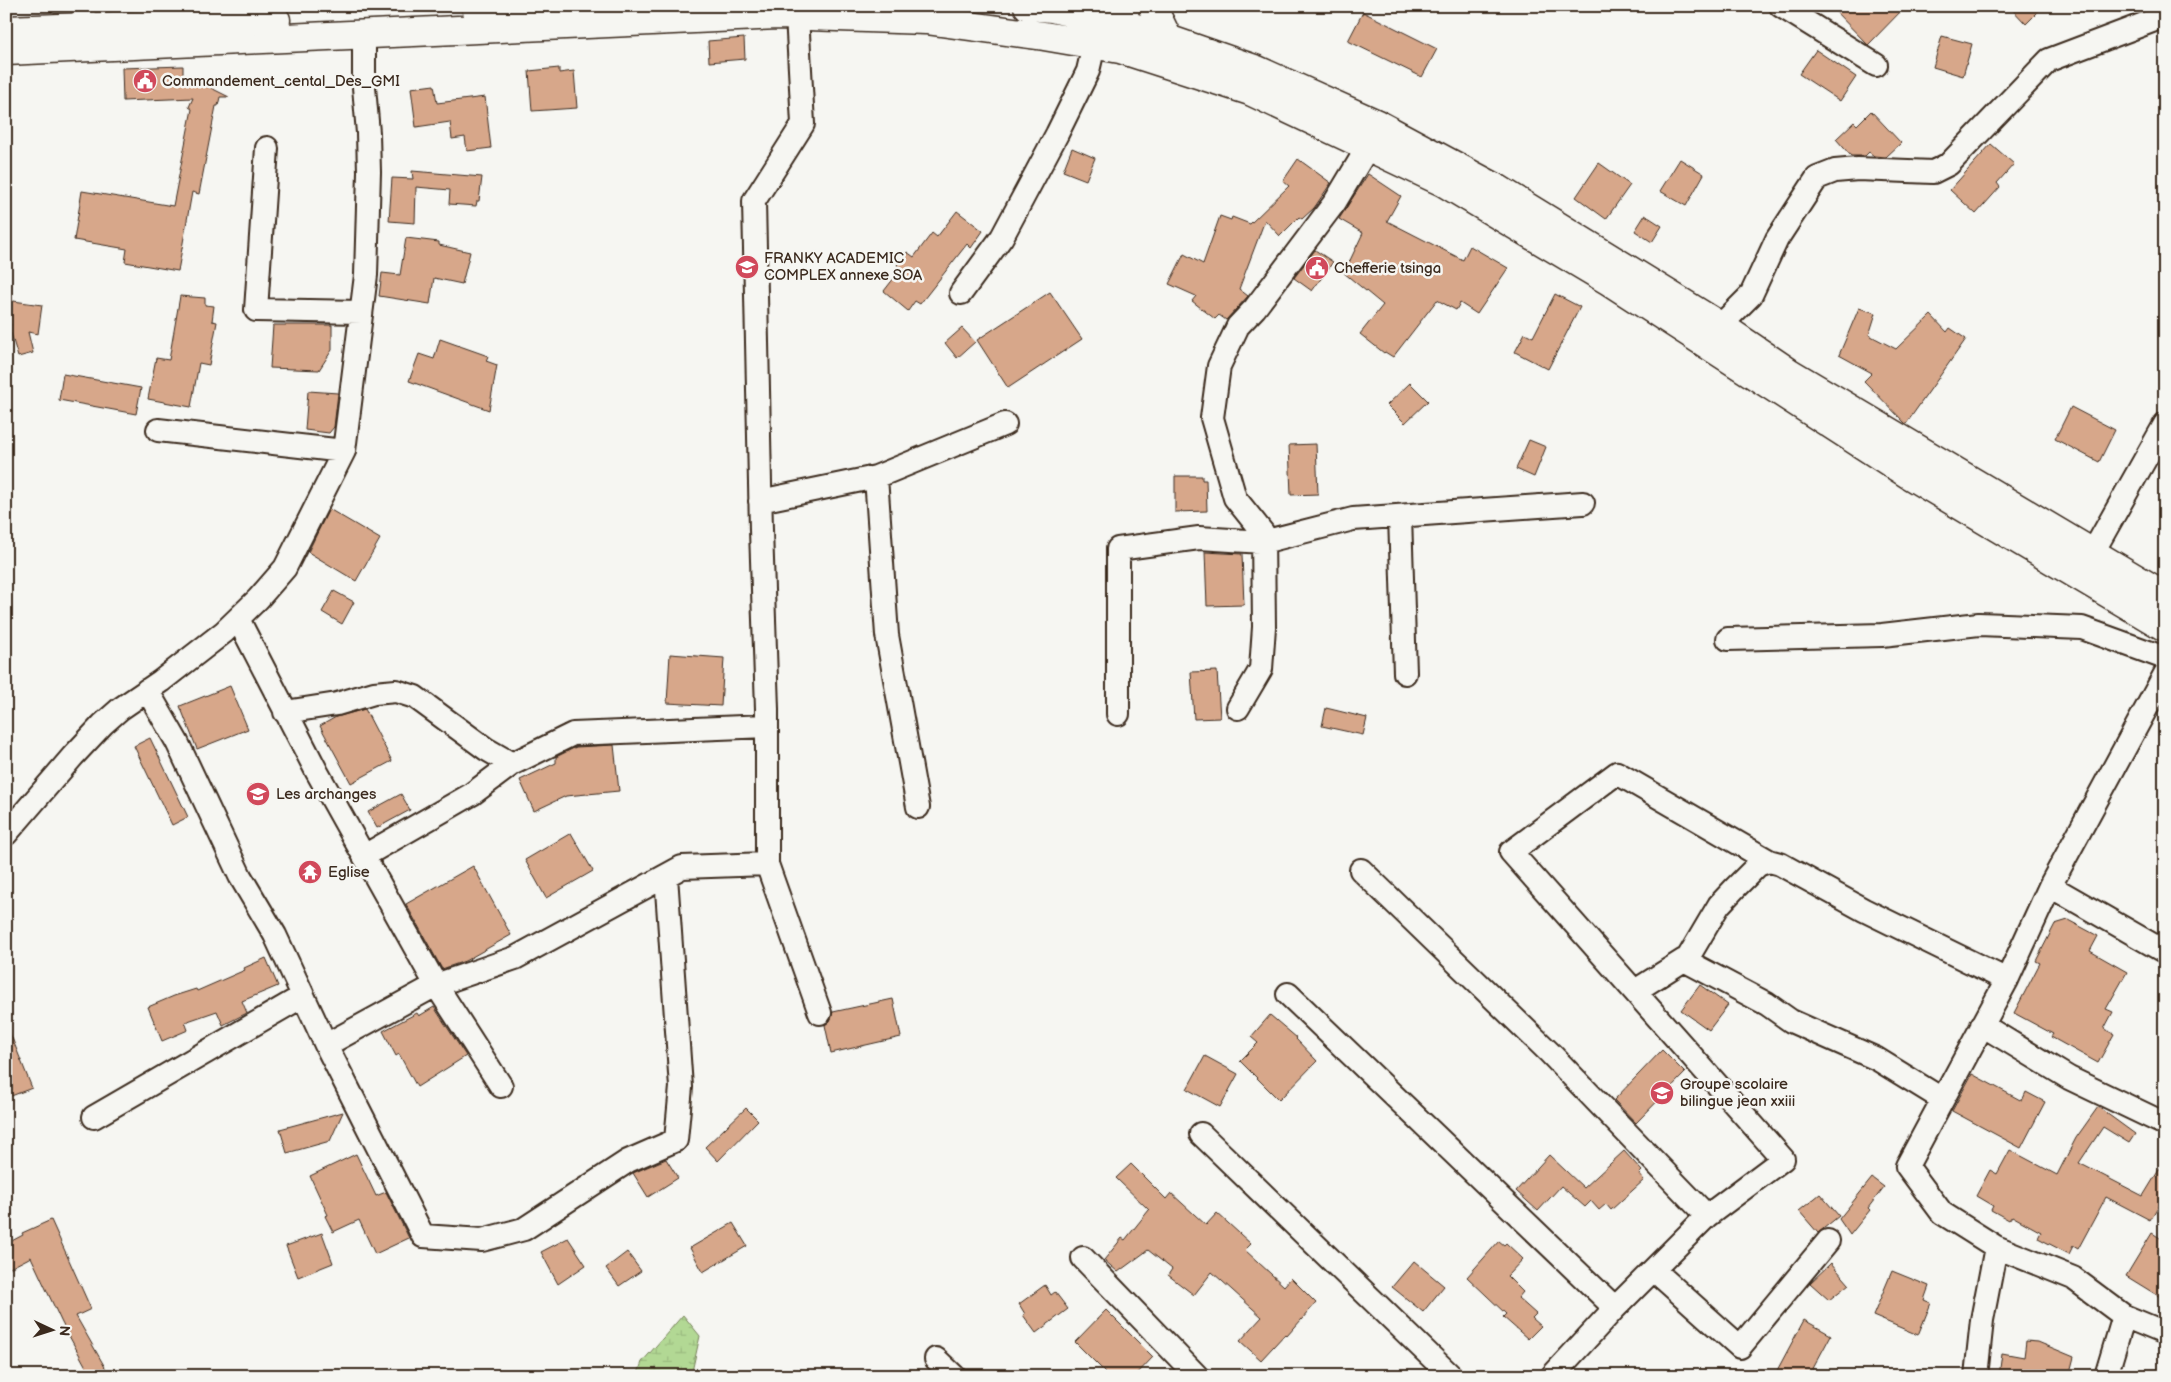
<svg xmlns="http://www.w3.org/2000/svg" width="2171" height="1382" font-family="'Balsamiq Sans',sans-serif">
<defs>
<pattern id="wetland-marsh" width="20" height="14" patternUnits="userSpaceOnUse" patternTransform="scale(1.25)"><rect width="20" height="14" fill="#b2d894"/><path d="M1 5h8M5 5V1M11 12h8M15 12V8" fill="none" stroke="#9aba7f"/></pattern>
</defs>
<rect width="100%" height="100%" fill="#f6f6f2"/>
<filter id="ink" filterUnits="userSpaceOnUse"><feTurbulence type="fractalNoise" baseFrequency=".02" numOctaves="2"/><feDisplacementMap in="SourceGraphic" scale="10" xChannelSelector="R" yChannelSelector="G"/><feConvolveMatrix kernelMatrix="1 2 1 2 8 2 1 2 1" color-interpolation-filters="sRGB"/></filter>
<g filter="url(#ink)">
<path fill="url(#wetland-marsh)" stroke="#768159" d="M683,1315L700,1336L691,1376H637L642,1362Z"/>
<path fill="#d7a78a" stroke="#3b2a1e" d="M1830,6H1906L1868,45Z
M2009,6H2044L2026,24Z
M1363,12L1437,49L1422,77L1348,41Z
M1942,36L1972,44L1963,76L1933,67Z
M744,38L745,59L709,62L708,41Z
M1816,50L1856,77L1840,101L1799,74Z
M183,66V74L229,97H220L218,106H216L199,194L192,192L178,271L125,262L127,249L74,240L82,191L173,206L192,109L189,107L193,98L123,101L122,68Z
M559,68V73L574,71L577,108L532,111L529,71Z
M434,85L437,103L485,97L491,148L467,151L465,137L452,139L450,122L416,127L411,88Z
M1871,111L1901,143L1886,157L1874,156L1869,152L1865,156H1851L1836,139L1854,122L1857,125Z
M1991,144L2014,164L1997,183L2000,187L1976,214L1950,190Z
M1072,148L1095,158L1086,180L1063,171Z
M1298,159L1331,183L1314,208L1302,219L1299,217L1280,236L1265,220L1239,289L1248,296L1226,320L1219,315L1215,319L1192,301L1196,296L1169,284L1184,254L1203,264L1220,216L1231,220L1232,217L1250,224L1289,186L1283,181Z
M1680,159L1704,174L1686,206L1660,191Z
M1599,163L1630,185L1606,219L1576,197Z
M412,171L482,177L479,201H477L476,206L449,204L450,190L416,187L415,223L389,221L392,178L413,179Z
M1368,174L1401,196L1387,221L1463,260L1470,246L1508,268L1477,314L1460,303L1456,310L1437,300L1393,357L1385,352L1384,353L1360,334L1383,305L1344,273L1363,233L1339,219Z
M957,211L983,231L971,248L967,244L920,304L915,301L908,311L884,291L901,269L897,265L907,252L914,257L932,233L937,237Z
M1645,215L1662,226L1652,242L1635,231Z
M406,238L439,242V245L470,252L462,284L434,278L430,304L379,296L382,273L400,275Z
M1315,250L1333,262L1312,291L1294,278Z
M1050,292L1082,339L1008,388L977,340Z
M1555,294L1580,307L1548,369L1515,352L1525,333L1533,337Z
M180,296L205,298V305L214,306L212,321L217,322L209,365L199,363L191,407L148,399L156,358L169,360Z
M6,300L42,305L38,334L28,332L33,353L18,357L10,330L11,324L6,323Z
M1859,308L1876,313L1869,335L1896,349L1931,315L1947,332L1950,328L1966,339L1906,424L1864,381L1872,373L1839,355Z
M273,325H332V350L319,370L270,368Z
M962,328L975,342L957,358L945,343Z
M440,339L488,356L486,361L497,365L489,410L409,381L419,354L434,359Z
M63,374L141,388L136,414L59,400Z
M1410,383L1428,401L1405,423L1387,405Z
M308,391L338,393L334,427L329,433L305,430Z
M2071,407L2115,430L2099,462L2055,439Z
M1529,440L1546,447L1534,477L1516,469Z
M1316,444L1318,494L1291,495L1289,445Z
M1175,476H1202V480H1206L1207,511L1175,512Z
M329,509L380,539L356,581L308,552Z
M1205,552L1242,554L1244,605L1207,606Z
M334,591L354,602L342,624L322,612Z
M670,654L724,658L721,706L667,703Z
M1217,671L1220,718L1194,719L1191,672Z
M230,686L248,729L197,749L180,706Z
M1326,708L1367,718L1363,735L1322,726Z
M365,709L392,761L351,783L320,726L336,717Z
M150,738L188,817L172,825L134,746Z
M614,745L619,791L566,796L534,811L520,780L556,763V757L576,747Z
M401,794L410,810L377,828L368,812Z
M571,833L593,871L546,898L525,860Z
M473,866L511,935L465,961L442,969L406,904Z
M2068,920L2098,936L2090,951L2127,972L2106,1009L2113,1012L2104,1029L2114,1034L2098,1063L2051,1037L2053,1034L2014,1013L2040,963L2036,961L2055,924Z
M266,958L278,986L242,1001L247,1013L223,1025L217,1011L185,1022L188,1030L162,1041L148,1007L174,996L196,989L197,991L245,970L244,968Z
M1700,985L1728,1005L1709,1030L1681,1010Z
M893,999L901,1037L831,1053L825,1025L830,1021L833,1012Z
M434,1007L466,1056L417,1087L399,1054L396,1056L383,1031L417,1013L419,1016Z
M1270,1015L1297,1038L1296,1039L1317,1061L1279,1100L1240,1061L1258,1043L1251,1037Z
M6,1023L32,1088L6,1098Z
M1662,1050L1685,1073L1636,1123L1614,1100Z
M1205,1056L1238,1074L1220,1107L1187,1089Z
M1972,1074L2022,1101L2026,1092L2045,1102L2021,1148L1952,1111Z
M2098,1107L2135,1134L2129,1143L2103,1127L2079,1163L2143,1196L2165,1160V1195L2150,1220L2106,1197L2078,1249L2073,1246L2069,1254L2038,1238L2041,1232L2012,1216L2009,1220L1991,1210L1993,1206L1976,1196L1990,1170L1997,1174L2010,1150L2057,1175L2076,1138Z
M746,1108L758,1120L718,1161L705,1147Z
M343,1112L330,1141L287,1153L280,1129Z
M1624,1151L1642,1171L1639,1174L1644,1180L1611,1210L1606,1204L1599,1210L1591,1201L1585,1207L1561,1186L1538,1211L1516,1191L1549,1155L1584,1188Z
M356,1154L376,1196L386,1192L409,1238L375,1254L359,1220L333,1232L325,1216L328,1215L310,1176Z
M666,1159L678,1178L648,1197L633,1173Z
M1131,1164L1166,1199L1171,1193L1206,1225L1217,1213L1251,1244L1245,1250L1284,1286L1291,1278L1316,1303L1287,1336L1285,1334L1261,1360L1240,1341L1262,1317L1212,1272L1194,1295L1168,1275L1172,1269L1148,1250L1118,1272L1104,1260L1122,1238L1125,1240L1149,1210L1116,1178Z
M1872,1178L1884,1187L1868,1208L1870,1210L1850,1235L1839,1219Z
M1820,1194L1839,1216L1818,1233L1799,1211Z
M51,1220L91,1309L76,1316L110,1376H91L62,1323L31,1257L6,1270V1244L23,1235L22,1233Z
M733,1223L747,1246L703,1272L690,1248Z
M322,1233L333,1263L298,1277L286,1246Z
M2152,1233L2165,1241V1300L2126,1276Z
M568,1238L586,1265L558,1284L541,1252Z
M1499,1241L1504,1245L1506,1243L1523,1259L1507,1276L1523,1292L1518,1298L1536,1314L1532,1318L1541,1326L1528,1339L1503,1317L1506,1314L1467,1277Z
M627,1252L641,1271L619,1286L606,1268Z
M1414,1261L1444,1286L1423,1312L1392,1287Z
M1831,1263L1849,1284L1829,1300L1810,1283Z
M1892,1271L1929,1286L1924,1300L1931,1303L1918,1335L1873,1316Z
M1045,1285L1051,1295L1055,1292L1068,1309L1036,1333L1023,1315L1025,1314L1019,1304Z
M1106,1310L1153,1357L1135,1376H1109L1075,1342Z
M1804,1320L1831,1335L1809,1376H1774Z
M2026,1341L2038,1342L2074,1357L2069,1376H1999L2002,1353L2024,1357Z"/>
<g fill="none" stroke-linecap="round" stroke-linejoin="round">
<g stroke="#3b2a1e" stroke-width="26">
<path id="minor" d="M1781,6L1876,65
M797,15L803,124L754,201L761,530L767,709V864L820,1013
M83,27L84,6
M267,148L256,310L361,312
M961,293L1002,237L1057,134L1088,71L1094,45
M1720,326L1751,295L1777,239L1817,178L1835,171L1858,169L1933,172L1949,164L2049,60L2152,21L2165,9
M158,430L344,451
M876,477L887,635L918,807
M760,501L876,477L1005,424
M1400,516L1405,673
M2093,552L2165,424
M238,619L317,772L436,985L515,958L682,867L767,864
M1728,639L1882,635L1979,624L2082,628L2165,658
M147,690L177,742L240,876L275,935L326,1045L423,1236L482,1240L524,1229L628,1161L676,1140L681,1087L666,876
M1238,708L1261,669L1264,627L1263,533L1235,498L1212,418L1219,366L1238,326L1255,308L1335,202L1368,147
M285,712L337,704L374,693L396,691L415,697L486,749L512,764
M1118,714V549L1199,538L1263,542L1353,519L1583,503
M6,834L73,756L103,724L120,709L161,681L224,632L258,599L285,568L344,451L366,275L369,172L368,133L364,87V34
M364,856L472,794L512,764L573,734L767,726
M1361,870L1550,1053L1707,1216
M2050,886L2165,952
M1686,961L1719,905L1735,888L1758,865L1769,861L1780,864L1864,910L2007,980
M1635,991L1684,960L1767,1004L1791,1021L1877,1059L1942,1099
M1288,994L1615,1308L1707,1216L1783,1159L1511,852L1617,773L1769,861
M1982,1025L2069,1078L2165,1124
M326,1045L436,985L501,1086
M94,1117L303,996
M1201,1134L1451,1376
M1083,1258L1197,1376
M1654,1270L1740,1347L1828,1241
M2124,1316L2165,1333
M936,1359L954,1376
M1552,1376L1615,1308
M1976,1376L1982,1320L1996,1247
M2106,1376L2124,1316L2073,1278L1996,1247L1942,1213L1907,1166L2007,980L2050,886L2165,674"/>
</g>
<g stroke="#3b2a1e" stroke-width="31">
<path id="tertiary" d="M1152,6L1168,39
M1111,46L1126,6"/>
</g>
<g stroke="#3b2a1e" stroke-width="31">
<path id="secondary" d="M1028,6L1052,8L1127,25L1257,70L1377,124L1498,189L1728,331L1790,373L2165,596
M477,11L550,6
M6,30L276,20
M6,51L778,15L926,20L1044,36L1120,49L1250,91L1443,182L1609,281L1911,476L2165,627"/>
</g>
<use href="#minor" stroke="#f6f6f2" stroke-width="22"/>
<use href="#tertiary" stroke="#f6f6f2" stroke-width="28"/>
<use href="#secondary" stroke="#f6f6f2" stroke-width="28"/>
</g>
</g>
<defs>
<g id="civic-disc" transform="scale(1.25)"><circle r="9.5" fill="#d1495b" stroke="#f6f6f2"/><path d="M-.6-6.5H3V-4.5H.6V-3L4-1V1h2V6H-6V1h2V-1L-.6-3ZM-1.2 2.5V6h2.4V2.5Z" fill="#fff"/></g>
<g id="school-disc" transform="scale(1.25)"><circle r="9.5" fill="#d1495b" stroke="#f6f6f2"/><path d="M0-5L7-2L0 1L-7-2ZM-4 1L0 2.5L4 1V4Q0 6-4 4Z" fill="#fff"/></g>
<g id="temple-disc" transform="scale(1.25)"><circle r="9.5" fill="#d1495b" stroke="#f6f6f2"/><path d="M0-6L5-2H3V0L6.5 2.5H4V6H1.5V3h-3V6H-4V2.5H-6.5L-3 0V-2H-5Z" fill="#fff"/></g>
</defs>
<g fill-rule="evenodd">
<use href="#civic-disc" x="145" y="81"/>
<use href="#school-disc" x="747" y="267"/>
<use href="#civic-disc" x="1317" y="268"/>
<use href="#school-disc" x="258" y="794"/>
<use href="#temple-disc" x="310" y="872"/>
<use href="#school-disc" x="1662" y="1093"/>
</g>
<g text-anchor="middle" stroke-width="5" stroke-linejoin="round" paint-order="stroke">
<g font-size="15" fill="#3b2a1e" stroke="#f6f6f2" text-anchor="start">
<text x="162" y="86">Commandement_cental_Des_GMI</text>
<text x="764" y="263">FRANKY ACADEMIC<tspan x="764" dy="17">COMPLEX annexe SOA</tspan></text>
<text x="1334" y="273">Chefferie tsinga</text>
<text x="276" y="799">Les archanges</text>
<text x="328" y="877">Eglise</text>
<text x="1680" y="1089">Groupe scolaire<tspan x="1680" dy="17">bilingue jean xxiii</tspan></text>
</g>
</g>
<rect width="2171" height="1382" fill="none" stroke="#f6f6f2" stroke-width="25"/>
<rect x="12" y="12" width="2146" height="1357" fill="none" stroke="#3b2a1e" stroke-width="2" filter="url(#ink)"/>
<g transform="translate(52 1330) rotate(94)" stroke="#f6f6f2" stroke-width="4" paint-order="stroke">
<path d="M0-4L9 19L0 12L-9 19Z" fill="#3b2a1e"/>
<text y="-8" font-size="14" font-weight="bold" text-anchor="middle" fill="#3b2a1e">N</text>
</g>
</svg>
